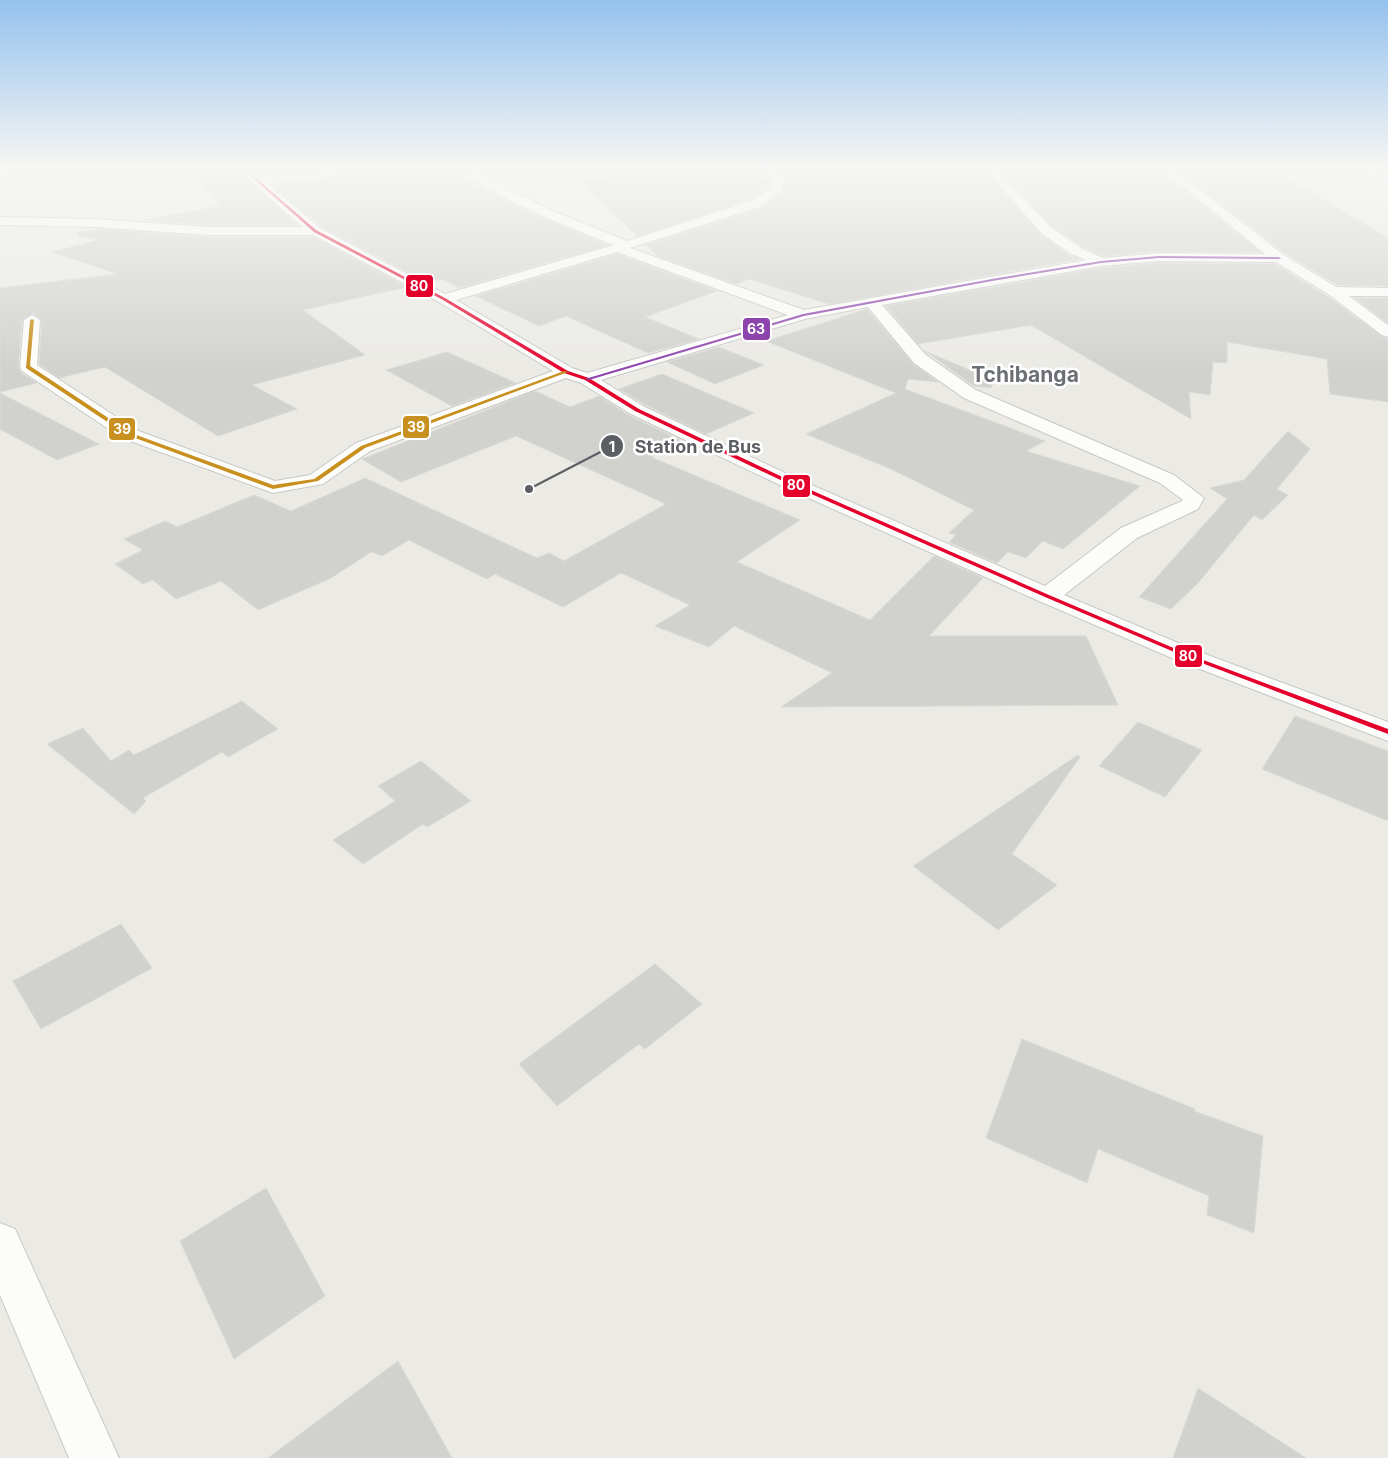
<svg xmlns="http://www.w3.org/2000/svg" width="1388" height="1458" font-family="Inter,sans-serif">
<rect width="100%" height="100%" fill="#ebeae5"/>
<path fill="#d1d1ce" stroke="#dad9d4" d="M190,168H236L252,185L298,225H209L143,220L220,206Z
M252,168H335L262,176Z
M381,168H419L420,178L451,172L531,213L608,245L459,288L442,279L428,283L321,226L272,185L374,173Z
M716,168H743L760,179L769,178V187L750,199L637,236L579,180Z
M873,168H972L977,172H985L1040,234L1070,256L1079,259L829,304L749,279L737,284L657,256L646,245L760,209L783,192L786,181L784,177Z
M1104,169L1160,170L1260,252L1159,251L1103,256L1082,246L1052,226L1001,171Z
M1177,169H1272L1388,238V286L1337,285L1285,253Z
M98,229L209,237H313L407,287L303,310L365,355L252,385L297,409L218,436L105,367L59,378L39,364L42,320L33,313L22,320L18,367L21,373L37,383L0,392V288L118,274L52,252L98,240L77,236V233Z
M617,254L717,291L645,317L699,339L648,353L566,316L539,326L476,296Z
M1159,263L1275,264L1327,296L1381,336L1388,339V402L1330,394L1327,359L1227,342V363L1213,362L1210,395L1189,392L1191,419L1031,325L918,344L886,306L1101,268Z
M1355,298H1388V323Z
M867,309L913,364L938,382L908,379L905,389L1045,441L1026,451L1140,486L1063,549L1043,541L1026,558L1008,552L997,563L949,542L956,535L949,533L974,510L891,469L806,434L896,393L766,341Z
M719,347L764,365L715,384L667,362Z
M925,351L993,380L991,388L974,386Z
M447,352L516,383L452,406L386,370Z
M662,374L754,413L706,434L644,404L619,389Z
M535,391L570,407L599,396L630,416L685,442L651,457L800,520L737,562L870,620L934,556L983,578L929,636H1086L1118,705L781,707L832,673L734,626L709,647L655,626L690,605L621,573L563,607L495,574L487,579L409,540L382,556L371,552L331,578L258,610L221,581L176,599L153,580L143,584L115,564L143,550L124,539L165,521L177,527L254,495L291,511L365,478L537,558L549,553L564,561L666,504L516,436L401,482L362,459Z
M0,393L99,444L57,460L0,429Z
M1288,431L1310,449L1277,489L1288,495L1262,520L1254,515L1198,583L1171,609L1139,597L1227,499L1210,488L1244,480Z
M242,701L278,729L228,757L222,752L143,798L146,801L134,814L47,744L83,728L111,761L129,750L134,755Z
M1295,716L1388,751V821L1262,769Z
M1138,722L1202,750L1165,797L1099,766Z
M1078,755L1080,757L1012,854L1057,885L998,930L913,866Z
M421,761L471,801L427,827L423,824L363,864L333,840L395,801L378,786Z
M121,924L152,968L41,1029L13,981Z
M655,964L702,1004L645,1049L639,1044L557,1106L519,1064Z
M1022,1039L1195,1109L1194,1111L1263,1136L1254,1233L1207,1215L1209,1196L1098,1149L1087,1183L986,1138Z
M266,1188L325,1296L234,1359L180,1241Z
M398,1361L452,1458H268Z
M1198,1388L1306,1458H1173Z"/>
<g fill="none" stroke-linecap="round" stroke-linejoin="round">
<g stroke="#c8c8c7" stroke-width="2">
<path id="street" d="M238,168H249L261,178L349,168H379L374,171L268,184L320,228L445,294L614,245C583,233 477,192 462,168H474L508,189L548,209L627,241L751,201L771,188L772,181L767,168H777L784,181L782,190L759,207L630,248L804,310L1086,260L1071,254L1041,233L984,168H995L1051,227L1081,248L1103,258L1159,253L1265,254L1161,168H1172L1284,255L1336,287L1388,288V296H1349L1388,325V337L1382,335L1328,294L1276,262L1159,261L1101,266L882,305L926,355L976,390L1174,475L1204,498L1198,509L1137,538L1064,595L1197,651L1388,722V741L1179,661L1039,601L786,488L631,414L581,383L566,378L370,451L323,484L273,493L122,438L22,371L20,367L24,320L32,315L40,320L37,365L136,430L275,481L310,475L356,443L553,371L439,302L313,235H209L95,227L0,225V217L95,219L209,227H303L253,184ZM617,252L788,315L587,373L572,368L456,300ZM868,307L914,363L964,398L1160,483L1183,500L1182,501L1121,528L1045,586L800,480L643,406L601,380L805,319Z
M1354,168H1367L1388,179V187Z
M0,1223L15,1229L119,1458H69L0,1295Z"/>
</g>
<g stroke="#c7c7c5" stroke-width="2">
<path id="secondary" d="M20,168H44L39,171L0,177V171Z"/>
</g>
<use href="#street" fill="#fcfcfb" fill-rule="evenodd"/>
<use href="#secondary" fill="#fcfcfb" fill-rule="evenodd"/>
<g stroke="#fff" stroke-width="3">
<path id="bus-1" d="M242,168H244L316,230L445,298L568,371L589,378L639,409L795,483L1049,595L1190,655L1388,729V734L1186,657L1045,597L791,485L635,411L585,380L564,373L443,300L314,232Z"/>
</g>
<g stroke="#fff" stroke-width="3">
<path id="bus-2" d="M32,319L34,320L30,366L131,433L273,485L314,479L361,446L564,371L568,372L365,448L318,481L273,489L127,435L26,368L30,320Z"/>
</g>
<g stroke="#fff" stroke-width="3">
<path id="bus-3" d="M1159,256L1279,257L1281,258L1279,259L1159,258L1101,263L992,281L804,316L589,380L585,379L803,314L992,279L1101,261Z"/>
</g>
<use href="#bus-1" fill="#e4002b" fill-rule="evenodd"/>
<use href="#bus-2" fill="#c8901e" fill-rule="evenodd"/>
<use href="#bus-3" fill="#8e44ad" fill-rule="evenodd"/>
</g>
<linearGradient id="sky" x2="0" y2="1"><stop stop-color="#95c2ee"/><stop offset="0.45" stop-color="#f6f6f3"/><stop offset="1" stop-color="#f6f6f3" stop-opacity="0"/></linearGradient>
<rect width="1388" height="372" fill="url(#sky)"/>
<g text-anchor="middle" stroke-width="5" stroke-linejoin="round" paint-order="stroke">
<g font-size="21" font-weight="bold" fill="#6c7075" stroke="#fff">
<text x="1025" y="382">Tchibanga</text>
</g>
</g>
<path fill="none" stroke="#5b5e63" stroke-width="2" d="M529 489L612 446"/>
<g fill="#5b5e63" stroke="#fff" stroke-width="2">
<circle cx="529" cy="489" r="5"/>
<circle cx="612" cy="446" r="12"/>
</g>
<g font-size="15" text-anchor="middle" font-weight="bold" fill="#fff">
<text x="612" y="452">1</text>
</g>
<g font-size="18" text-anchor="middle" font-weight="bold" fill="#5b5e63" stroke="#fff" stroke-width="5" stroke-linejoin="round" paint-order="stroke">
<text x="698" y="453">Station de Bus</text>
</g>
<g stroke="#fff" stroke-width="2">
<rect x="405" y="274" width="29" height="24" rx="5" fill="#e4002b"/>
<rect x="742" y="317" width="29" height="24" rx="5" fill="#8e44ad"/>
<rect x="402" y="415" width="28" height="24" rx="5" fill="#c8901e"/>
<rect x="108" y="417" width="28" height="24" rx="5" fill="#c8901e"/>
<rect x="782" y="474" width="29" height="24" rx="5" fill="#e4002b"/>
<rect x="1174" y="644" width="29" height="24" rx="5" fill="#e4002b"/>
</g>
<g font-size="14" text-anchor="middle" font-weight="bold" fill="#fff">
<text x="419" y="291">80</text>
<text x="756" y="334">63</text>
<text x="416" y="432">39</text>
<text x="122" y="434">39</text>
<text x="796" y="490">80</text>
<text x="1188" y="661">80</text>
</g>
</svg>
